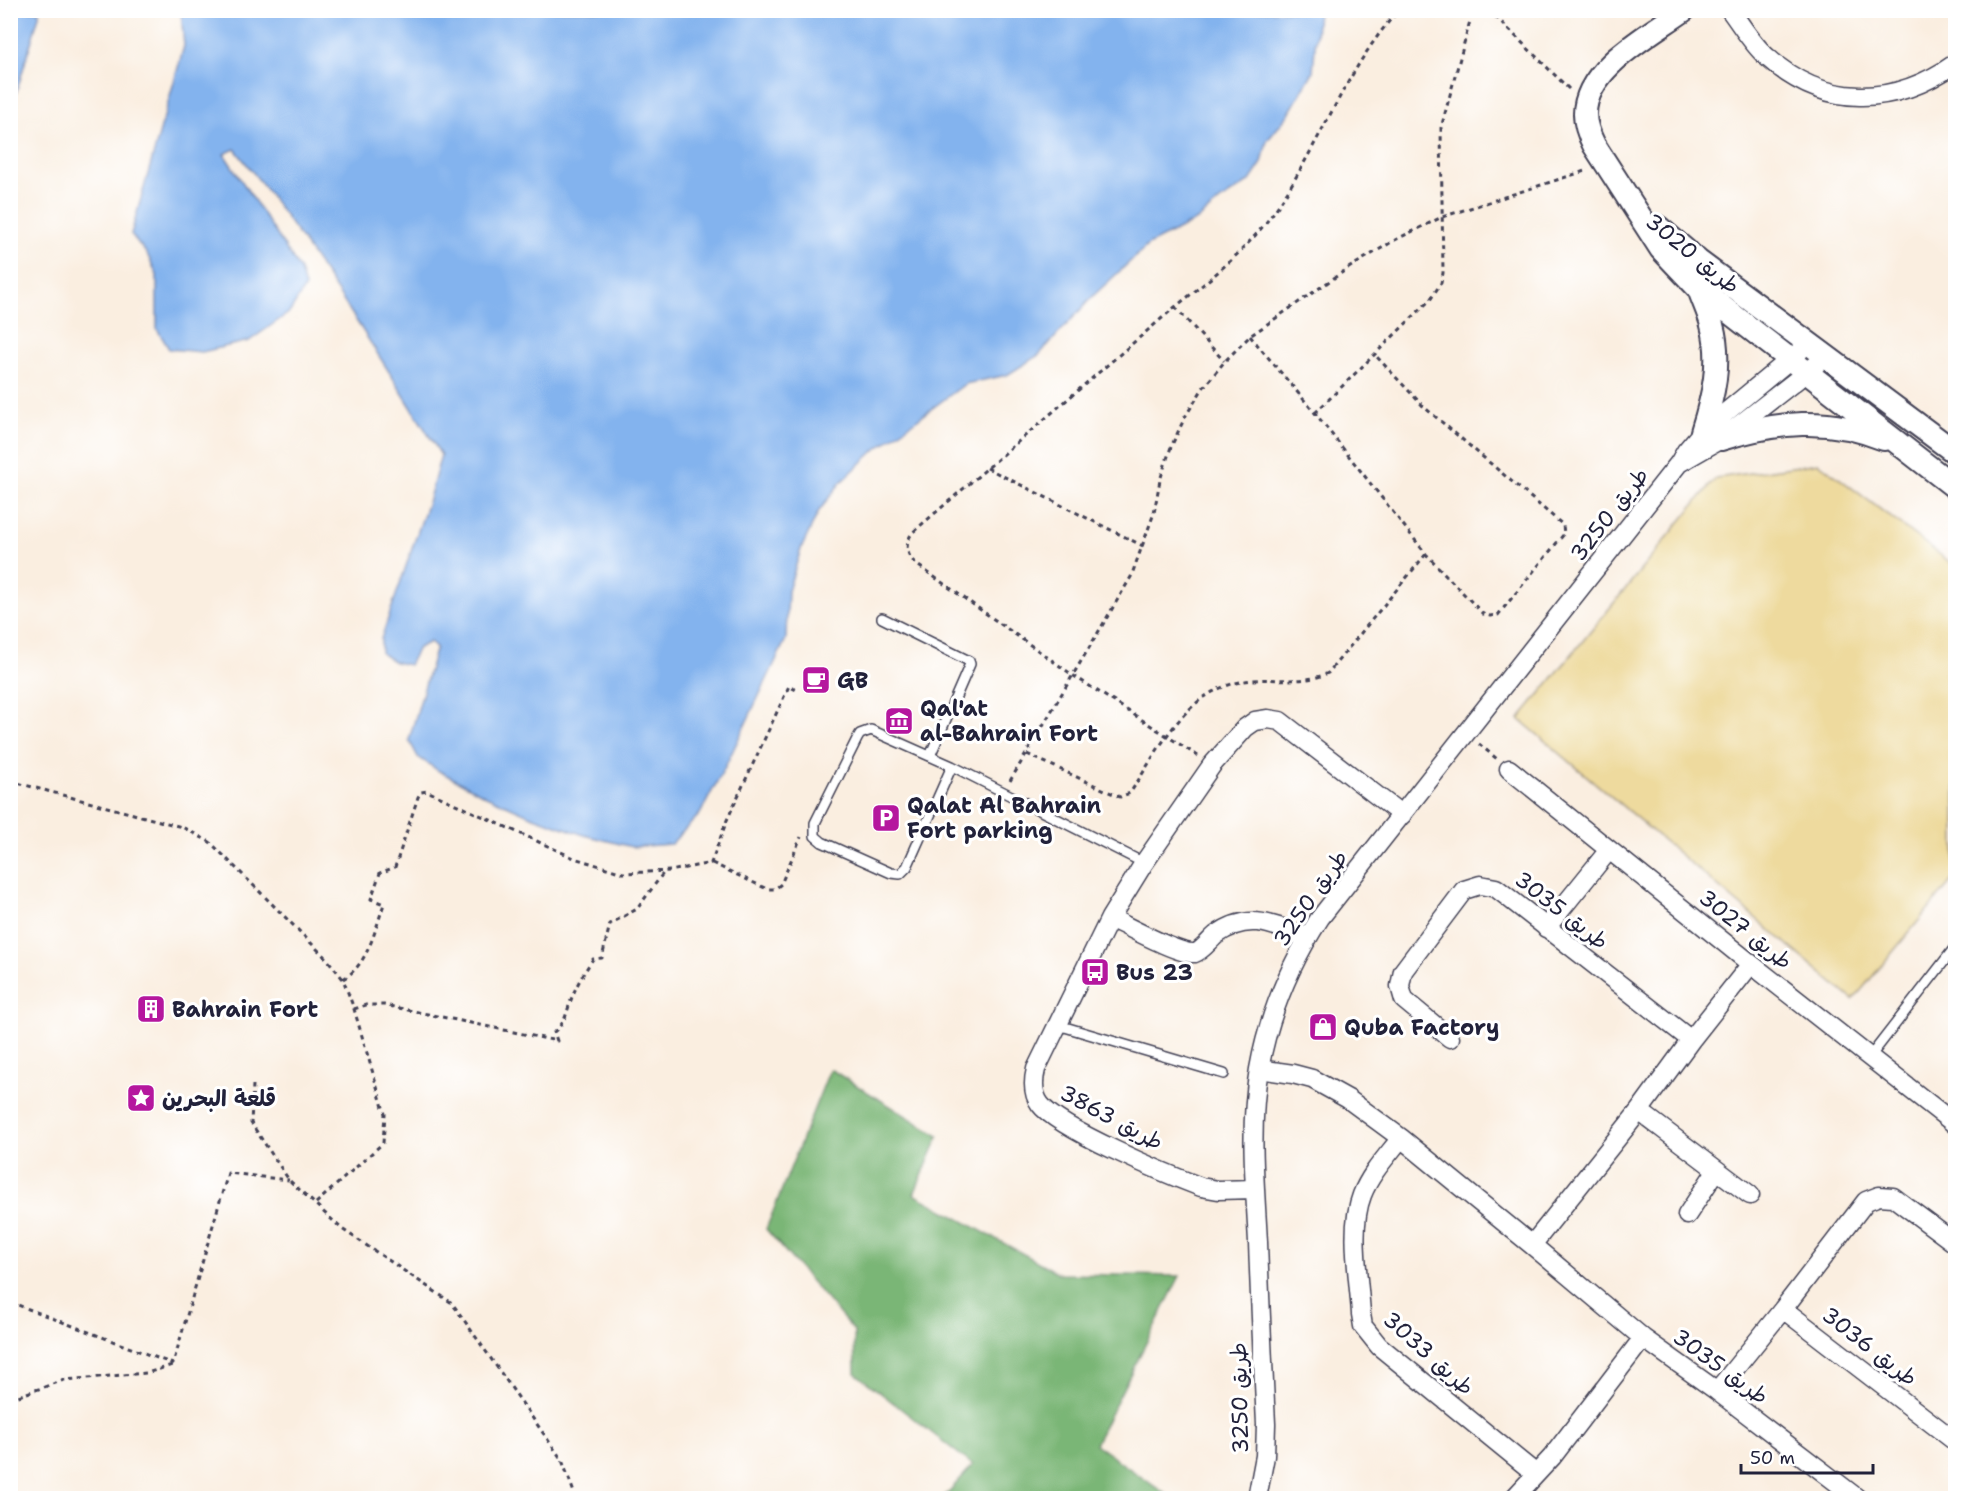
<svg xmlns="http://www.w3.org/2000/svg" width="1966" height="1509" font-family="'Shantell Sans','Playpen Sans Arabic',sans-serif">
<rect width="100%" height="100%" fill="#fff"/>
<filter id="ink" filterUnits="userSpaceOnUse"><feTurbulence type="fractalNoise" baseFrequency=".0167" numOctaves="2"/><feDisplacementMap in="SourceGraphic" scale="12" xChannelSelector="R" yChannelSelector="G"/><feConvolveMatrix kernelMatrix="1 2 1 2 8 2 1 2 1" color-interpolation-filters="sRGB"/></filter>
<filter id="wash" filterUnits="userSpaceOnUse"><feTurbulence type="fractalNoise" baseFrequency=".008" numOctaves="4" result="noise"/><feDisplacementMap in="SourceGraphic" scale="24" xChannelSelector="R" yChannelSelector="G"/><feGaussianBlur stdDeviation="1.35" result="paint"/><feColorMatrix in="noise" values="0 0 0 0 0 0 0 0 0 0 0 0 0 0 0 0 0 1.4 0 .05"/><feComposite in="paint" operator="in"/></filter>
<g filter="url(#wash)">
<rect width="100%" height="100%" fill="#faeee0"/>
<path fill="#7ab676" stroke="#4e6c58" stroke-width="1.5" d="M830,1069L939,1136L914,1194L1060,1274L1180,1276L1095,1444L1171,1498H943L973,1465L855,1373L854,1331L766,1229Z"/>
<path fill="#eeda9e" stroke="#887e6c" stroke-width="1.5" d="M1819,463L1955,566V877L1853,1000L1519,719L1716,478Z"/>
<path fill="#83b3ee" stroke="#526a94" stroke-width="1.5" d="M11,10L39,11V16L11,110Z
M181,11V10L1318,11L1313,72L1288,115L1267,141L1262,163L1250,181L1221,200L1197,220L1148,245L1094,295L1039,355L1007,375L965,384L873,452L841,482L819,511L801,549L788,591L786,639L727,763L700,814L671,844L632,847L584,835L531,816L486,796L439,771L418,757L409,740L436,647L430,642L418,648L409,665L395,662L381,653V639L429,499L441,455C376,350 311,246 235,149L224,154L300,270L305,287L290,312L249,341L202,352L169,349L157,329V275L147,254L131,234L184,46Z"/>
</g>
<g filter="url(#ink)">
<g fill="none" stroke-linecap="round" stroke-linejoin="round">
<g stroke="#424154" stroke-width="12">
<path id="service" d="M882,618L969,661L970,664L930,756
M952,766L907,867L900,874L891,873L822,842L815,836V823L857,739L860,734L871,730L952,766L1144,863
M1058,1025L1224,1074
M1869,1058L1956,946"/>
</g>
<g stroke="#424154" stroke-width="21">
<path id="minor" d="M1730,10C1742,26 1753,45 1767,57C1824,109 1894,107 1956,63
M1681,462L1721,439L1816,365
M1509,769L1751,964L1956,1125
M1110,918C1127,926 1179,955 1195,953C1202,951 1210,940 1216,935C1249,911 1274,925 1307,938
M1546,928L1609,850
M1450,1038L1404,1000L1400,986L1403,971L1464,890L1480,885L1496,888L1691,1040
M1259,1069L1293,1074L1312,1079L1348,1099L1401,1138L1532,1245L1643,1338L1717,1391L1857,1498
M1639,1111L1750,1195
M1401,1138C1387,1156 1370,1174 1362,1195C1349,1228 1359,1278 1361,1314L1363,1326L1379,1346L1536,1474
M1255,1189L1218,1190L1201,1187C1169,1175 1058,1129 1040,1104C1032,1093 1033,1081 1036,1069L1110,918L1144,863L1212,765L1245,728L1255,721L1268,719L1280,721L1402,815
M1687,1215L1716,1171
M1532,1245L1639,1111L1691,1040L1751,964
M1783,1309L1956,1442
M1717,1391L1783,1309L1866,1201L1879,1196L1893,1197L1956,1244
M1257,1498L1265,1456L1266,1424C1263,1363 1260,1303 1258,1242C1255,1185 1249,1126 1259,1069C1269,1014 1290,964 1320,918L1679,463L1686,451L1702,432L1799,352
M1514,1498L1552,1457L1643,1338"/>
</g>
<g stroke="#424154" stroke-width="26">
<path id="tertiary" d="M1684,10C1651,34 1585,68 1585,114C1585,125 1589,135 1594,145L1661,249L1698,288L1956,488
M1658,227L1698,261L1956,453
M1699,289C1703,301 1709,313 1712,325C1722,362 1713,397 1702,432
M1721,439C1777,422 1827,416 1884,439"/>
</g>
<path stroke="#424154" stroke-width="3" stroke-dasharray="4.5 4.5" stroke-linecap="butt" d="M1489,10L1569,89
M1175,307L1224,361
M1250,336L1315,413L1426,554L1483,614L1490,616L1498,615L1564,534L1563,525L1424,407L1375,355
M1315,413L1430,300L1441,283L1443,273L1441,128L1473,10
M987,468L1143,546
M1479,744L1497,759
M1027,754L1120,797L1130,793C1163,744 1187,685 1254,680C1278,678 1306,684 1328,673L1426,554
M1198,756L1074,676L916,564C906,555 904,543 913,532L1175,307C1212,278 1249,248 1276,209C1319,146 1348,65 1399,10
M10,781L182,827L210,842L327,959L343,979L354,1009L385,1114L383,1143L315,1204
M1010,781L1131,577L1154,513L1160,480L1171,447L1185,417L1203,388L1225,361L1250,336L1347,269L1395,240L1442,217L1588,170
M712,863L767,889H775L781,884L801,837
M343,979C368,965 375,930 384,904L371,899L380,873L395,867L418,797L421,792L427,791L574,858L623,873L670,871L711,863L727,820L789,686L796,690
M354,1009L366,1005H384L557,1041L554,1032C566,1021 565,1017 570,1003C575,987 584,972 593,959L602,958L610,924L637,909L664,872
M253,1085L251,1123L289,1180L342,1229L452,1303L562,1460L576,1498
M10,1302L173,1364L228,1173L289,1180
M10,1399L64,1380L147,1373L172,1365"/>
<use href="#service" stroke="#fff" stroke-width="9"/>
<use href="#minor" stroke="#fff" stroke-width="18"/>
<use href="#tertiary" stroke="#fff" stroke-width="22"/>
</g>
</g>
<defs>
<g id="cafe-square" transform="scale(1.5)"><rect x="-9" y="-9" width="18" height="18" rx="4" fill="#b5179e" stroke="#fff"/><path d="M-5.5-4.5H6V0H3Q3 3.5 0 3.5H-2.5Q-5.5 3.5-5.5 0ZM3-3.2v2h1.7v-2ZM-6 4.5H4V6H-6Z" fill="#fff"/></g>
<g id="museum-square" transform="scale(1.5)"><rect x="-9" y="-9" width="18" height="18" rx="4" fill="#b5179e" stroke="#fff"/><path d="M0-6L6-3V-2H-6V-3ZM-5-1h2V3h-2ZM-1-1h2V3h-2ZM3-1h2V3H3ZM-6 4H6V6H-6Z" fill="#fff"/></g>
<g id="parking-square" transform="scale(1.5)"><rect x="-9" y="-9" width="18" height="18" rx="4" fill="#b5179e" stroke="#fff"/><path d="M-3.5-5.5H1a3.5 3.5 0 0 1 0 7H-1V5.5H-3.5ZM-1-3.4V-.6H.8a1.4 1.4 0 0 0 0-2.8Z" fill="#fff"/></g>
<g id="bus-square" transform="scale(1.5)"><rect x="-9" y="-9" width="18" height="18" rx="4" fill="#b5179e" stroke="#fff"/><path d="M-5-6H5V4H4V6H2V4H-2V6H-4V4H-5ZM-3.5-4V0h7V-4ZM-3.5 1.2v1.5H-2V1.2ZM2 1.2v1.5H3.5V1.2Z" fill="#fff"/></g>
<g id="building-square" transform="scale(1.5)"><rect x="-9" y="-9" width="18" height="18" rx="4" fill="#b5179e" stroke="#fff"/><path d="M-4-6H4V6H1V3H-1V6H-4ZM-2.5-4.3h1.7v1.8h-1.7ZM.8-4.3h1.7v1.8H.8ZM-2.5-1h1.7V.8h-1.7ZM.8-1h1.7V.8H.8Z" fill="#fff"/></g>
<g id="shop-square" transform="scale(1.5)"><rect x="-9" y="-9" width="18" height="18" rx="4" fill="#b5179e" stroke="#fff"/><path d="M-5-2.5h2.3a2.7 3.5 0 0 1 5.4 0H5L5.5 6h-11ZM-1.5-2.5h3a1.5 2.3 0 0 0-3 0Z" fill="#fff"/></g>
<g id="sight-square" transform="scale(1.5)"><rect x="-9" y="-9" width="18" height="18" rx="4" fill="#b5179e" stroke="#fff"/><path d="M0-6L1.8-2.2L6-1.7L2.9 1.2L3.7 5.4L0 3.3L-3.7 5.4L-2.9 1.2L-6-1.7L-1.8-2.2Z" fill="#fff"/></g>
</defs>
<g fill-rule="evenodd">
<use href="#cafe-square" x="816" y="680"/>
<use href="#museum-square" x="899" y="721"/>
<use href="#parking-square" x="886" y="818"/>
<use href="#bus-square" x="1095" y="972"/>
<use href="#building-square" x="151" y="1009"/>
<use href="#shop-square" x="1323" y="1027"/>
<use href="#sight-square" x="141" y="1098"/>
</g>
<g text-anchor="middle" stroke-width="6" stroke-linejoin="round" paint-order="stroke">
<g font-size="22" fill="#22223b" stroke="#fff">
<text transform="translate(1693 253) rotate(39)" y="8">طريق 3020</text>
<text transform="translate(1609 514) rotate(-52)" y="8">طريق 3250</text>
<text transform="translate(1310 898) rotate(-55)" y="8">طريق 3250</text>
<text transform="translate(1562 910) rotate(38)" y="8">طريق 3035</text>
<text transform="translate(1746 929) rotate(39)" y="8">طريق 3027</text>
<text transform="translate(1112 1117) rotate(28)" y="8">طريق 3863</text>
<text transform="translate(1870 1346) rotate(38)" y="8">طريق 3036</text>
<text transform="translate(1429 1353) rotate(42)" y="8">طريق 3033</text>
<text transform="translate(1721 1366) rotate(36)" y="8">طريق 3035</text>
<text transform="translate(1239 1398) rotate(-91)" y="8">طريق 3250</text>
</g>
<g font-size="22" font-weight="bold" fill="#22223b" stroke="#fff" text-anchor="start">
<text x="837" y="688">GB</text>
<text x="920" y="716">Qal'at<tspan x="920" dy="25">al-Bahrain Fort</tspan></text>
<text x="907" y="813">Qalat Al Bahrain<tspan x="907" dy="25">Fort parking</tspan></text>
<text x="1116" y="980">Bus 23</text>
<text x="172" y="1017">Bahrain Fort</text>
<text x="1344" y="1035">Quba Factory</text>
<text x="162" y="1106">قلعة البحرين</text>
</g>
</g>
<rect width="1966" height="1509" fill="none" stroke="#fff" stroke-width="36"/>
<path d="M1741 1464v9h132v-9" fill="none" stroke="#22223b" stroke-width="3"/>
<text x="1750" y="1464" font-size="18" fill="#22223b" stroke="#ffffff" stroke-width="4.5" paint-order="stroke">50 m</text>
</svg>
